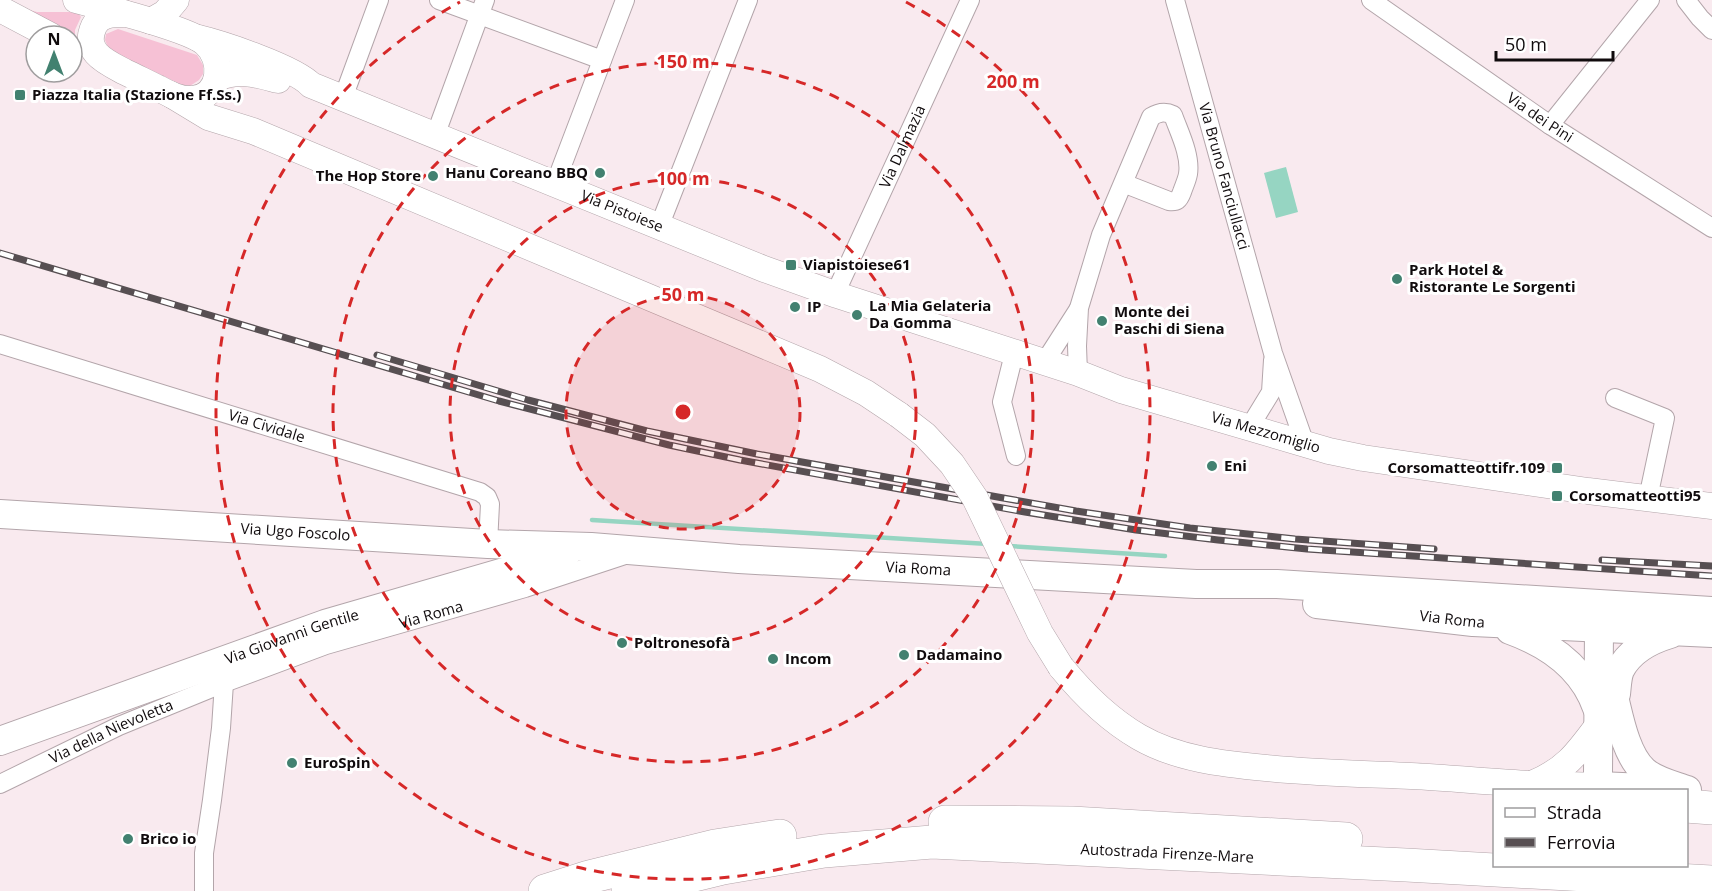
<svg xmlns="http://www.w3.org/2000/svg" width="1712" height="891" font-family="'Open Sans',sans-serif">
<rect width="100%" height="100%" fill="#f9eaef"/>
<path fill="#f6c1d5" d="M18,7L37,12H78L81,17L75,30V39L72,41V36H62Z
M118,29L197,55L203,65V74L199,80L190,86L182,85L109,50L105,40L106,34Z"/>
<path fill="#96d5c2" d="M1286,167L1298,212L1276,218L1264,173Z"/>
<g fill="none" stroke-linecap="round" stroke-linejoin="round">
<path stroke="#96d5c2" stroke-width="4.5" d="M592,520L988,544
M1009,546L1165,556"/>
<g stroke="#b3a5aa" stroke-width="20">
<g id="street">
<path d="M439,0L602,60"/>
<path id="s1" d="M1175,0L1273,353L1305,444"/>
<path id="s2" d="M1371,0L1550,125L1712,228"/>
<path d="M1686,0L1700,18L1712,30"/>
<path d="M343,98L379,0"/>
<path d="M1550,125L1650,0"/>
<path d="M435,136L485,0"/>
<path d="M555,184L625,0"/>
<path d="M659,227L748,0"/>
<path id="s3" d="M835,294L970,0"/>
<path id="s4" d="M0,344L480,492L487,497L490,504L488,544"/>
<path d="M1014,354L1002,402L1016,456"/>
<path d="M1044,363L1078,310"/>
<path d="M1078,373L1077,346L1079,308L1101,235L1151,117C1159,112 1165,111 1173,115C1179,132 1191,155 1188,174C1187,180 1184,186 1182,192C1179,200 1177,202 1169,201L1123,183"/>
<path d="M1615,398L1665,418L1648,498"/>
<path d="M1249,428L1271,392L1273,360"/>
<path id="s5" d="M0,784L119,726L224,683L326,645L525,588L628,554"/>
<path d="M204,891V853L212,800L221,728L224,683"/>
</g>
</g>
<g stroke="#b3a5aa" stroke-width="27">
<g id="secondary">
<path d="M76,0L124,13"/>
<path d="M0,9L51,36"/>
<path d="M127,14C144,19 192,32 205,43C224,59 222,96 193,99C180,100 169,94 158,88C147,83 136,77 125,72C106,62 82,52 94,26C100,13 115,14 127,14Z"/>
<path d="M151,21L165,13L176,0"/>
<path id="s6" d="M198,38C223,44 295,68 311,85L764,269L837,295L1078,373L1121,390L1329,451L1363,458L1588,491L1712,506"/>
<path d="M217,78C240,69 255,74 278,80"/>
<path d="M170,94L208,117L253,131L820,369L866,393L899,415"/>
<path d="M1061,667C1083,694 1108,719 1139,737C1177,759 1223,764 1266,768C1314,773 1363,774 1411,776C1451,778 1490,782 1530,784C1552,785 1575,785 1598,786"/>
<path d="M1534,783C1567,769 1578,752 1599,724"/>
</g>
</g>
<g stroke="#b3a5aa" stroke-width="30">
<g id="primary">
<path id="s7" d="M0,514L488,544L591,547L739,559L1196,584H1277L1712,611"/>
<path id="s8" d="M1317,604L1473,622L1712,633"/>
<path d="M1510,630C1549,644 1583,667 1597,708"/>
<path d="M1616,694C1617,686 1617,677 1620,670C1630,650 1650,640 1670,634"/>
<path d="M1615,701C1620,722 1627,756 1644,771C1655,781 1673,785 1687,790"/>
<path id="s9" d="M0,741L325,624L566,554"/>
<path d="M1598,786L1670,789"/>
<path d="M1601,790L1598,786V773L1599,628L1606,612"/>
</g>
</g>
<g stroke="#b3a5aa" stroke-width="34">
<g id="highway">
<path d="M1686,806L1712,808"/>
<path d="M945,822L1072,823L1346,839"/>
<path d="M545,891L589,877L715,846L780,836"/>
<path id="s10" d="M628,891L723,868L824,851L932,842L1406,865L1712,882"/>
</g>
</g>
<use href="#street" stroke="#fff" stroke-width="18"/>
<use href="#secondary" stroke="#fff" stroke-width="26"/>
<use href="#primary" stroke="#fff" stroke-width="28"/>
<use href="#highway" stroke="#fff" stroke-width="33"/>
<g stroke="#574f52" stroke-width="7">
<path id="rail" d="M0,253L499,401L669,445L740,460L1025,512L1136,530L1218,540L1307,549L1712,576
M377,355L528,400L647,431L757,454L1076,511L1190,528L1295,539L1434,549
M1602,560L1712,566"/>
</g>
<use href="#rail" stroke="#fff" stroke-width="4.5" stroke-dasharray="14" stroke-linecap="butt"/>
<g stroke="#b3a5aa" stroke-width="27" stroke-linecap="butt">
<path id="secondary-bridge" d="M899,415L925,435L952,464L975,498L1040,633L1061,667"/>
</g>
<use href="#secondary-bridge" stroke="#fff" stroke-width="26"/>
</g>
<circle cx="683" cy="412" r="117" fill="#d62828" fill-opacity=".12"/>
<g fill="none" stroke="#d62828" stroke-width="3" stroke-dasharray="10 8">
<circle cx="683" cy="412" r="117"/>
<circle cx="683" cy="412" r="233"/>
<circle cx="683" cy="412" r="350"/>
<path d="M906 2A467 467 0 1 1 460 2"/>
</g>
<g fill="#428170" stroke="#fff" stroke-width="2">
<rect x="14" y="89" width="12" height="12" rx="3"/>
<circle cx="600" cy="173" r="6"/>
<circle cx="433" cy="176" r="6"/>
<rect x="785" y="259" width="12" height="12" rx="3"/>
<circle cx="1397" cy="279" r="6"/>
<circle cx="795" cy="307" r="6"/>
<circle cx="857" cy="315" r="6"/>
<circle cx="1102" cy="321" r="6"/>
<circle cx="1212" cy="466" r="6"/>
<rect x="1551" y="462" width="12" height="12" rx="3"/>
<rect x="1551" y="490" width="12" height="12" rx="3"/>
<circle cx="622" cy="643" r="6"/>
<circle cx="904" cy="655" r="6"/>
<circle cx="773" cy="659" r="6"/>
<circle cx="292" cy="763" r="6"/>
<circle cx="128" cy="839" r="6"/>
</g>
<g text-anchor="middle" stroke-width="6" stroke-linejoin="round" paint-order="stroke">
<g font-size="15" font-weight="bold" fill="#100b0d" stroke="#fff" text-anchor="start">
<text x="32" y="100">Piazza Italia (Stazione Ff.Ss.)</text>
<text x="588" y="178" text-anchor="end">Hanu Coreano BBQ</text>
<text x="421" y="181" text-anchor="end">The Hop Store</text>
<text x="803" y="270">Viapistoiese61</text>
<text x="1409" y="275">Park Hotel &amp;<tspan x="1409" dy="17">Ristorante Le Sorgenti</tspan></text>
<text x="869" y="311">La Mia Gelateria<tspan x="869" dy="17">Da Gomma</tspan></text>
<text x="807" y="312">IP</text>
<text x="1114" y="317">Monte dei<tspan x="1114" dy="17">Paschi di Siena</tspan></text>
<text x="1224" y="471">Eni</text>
<text x="1545" y="473" text-anchor="end">Corsomatteottifr.109</text>
<text x="1569" y="501">Corsomatteotti95</text>
<text x="634" y="648">Poltronesofà</text>
<text x="916" y="660">Dadamaino</text>
<text x="785" y="664">Incom</text>
<text x="304" y="768">EuroSpin</text>
<text x="140" y="844">Brico io</text>
</g>
<g font-size="15" fill="#100b0d" stroke="#fff">
<text dy="5" stroke="none"><textPath href="#s2" startOffset="206">Via dei Pini</textPath></text>
<text dy="5" stroke="none"><textPath href="#s3" startOffset="162">Via Dalmazia</textPath></text>
<text dy="5" stroke="none"><textPath href="#s1" startOffset="183">Via Bruno Fanciullacci</textPath></text>
<text dy="5" stroke="none"><textPath href="#s6" startOffset="459">Via Pistoiese</textPath></text>
<text dy="5" stroke="none"><textPath href="#s4" startOffset="279">Via Cividale</textPath></text>
<text dy="5" stroke="none"><textPath href="#s6" startOffset="1140">Via Mezzomiglio</textPath></text>
<text dy="5" stroke="none"><textPath href="#s7" startOffset="296">Via Ugo Foscolo</textPath></text>
<text dy="5" stroke="none"><textPath href="#s7" startOffset="920">Via Roma</textPath></text>
<text dy="5" stroke="none"><textPath href="#s5" startOffset="464">Via Roma</textPath></text>
<text dy="5" stroke="none"><textPath href="#s8" startOffset="136">Via Roma</textPath></text>
<text dy="5" stroke="none"><textPath href="#s9" startOffset="310">Via Giovanni Gentile</textPath></text>
<text dy="5" stroke="none"><textPath href="#s5" startOffset="123">Via della Nievoletta</textPath></text>
<text dy="5" stroke="none"><textPath href="#s10" startOffset="544">Autostrada Firenze-Mare</textPath></text>
</g>
</g>
<circle cx="683" cy="412" r="9" fill="#d62828" stroke="#fff" stroke-width="3"/>
<g font-size="18" text-anchor="middle" font-weight="bold" fill="#d62828" stroke="#fff" stroke-width="6" stroke-linejoin="round" paint-order="stroke">
<text x="683" y="68">150 m</text>
<text x="1013" y="88">200 m</text>
<text x="683" y="185">100 m</text>
<text x="683" y="301">50 m</text>
</g>
<rect x="1493" y="789" width="195" height="78" fill="#ffffff" stroke="#9f9d9e" stroke-width="1.5"/>
<rect x="1505" y="808" width="30" height="9" fill="#ffffff" stroke="#9f9d9e" stroke-width="1.5"/>
<text x="1547" y="819" font-size="18" fill="#100b0d">Strada</text>
<rect x="1505" y="838" width="30" height="9" fill="#574f52" stroke="#9f9d9e" stroke-width="1.5"/>
<text x="1547" y="849" font-size="18" fill="#100b0d">Ferrovia</text>
<g transform="translate(54 54)"><circle r="28" fill="#ffffff" stroke="#9f9d9e" stroke-width="1.5"/>
<path d="M0-4.5L10 22L0 15L-10 22Z" fill="#428170"/>
<text y="-9" font-size="16" font-weight="bold" text-anchor="middle" fill="#100b0d">N</text>
</g>
<path d="M1496 51v9h117v-9" fill="none" stroke="#100b0d" stroke-width="3"/>
<text x="1505" y="51" font-size="18" fill="#100b0d" stroke="#ffffff" stroke-width="4.5" paint-order="stroke">50 m</text>
</svg>
